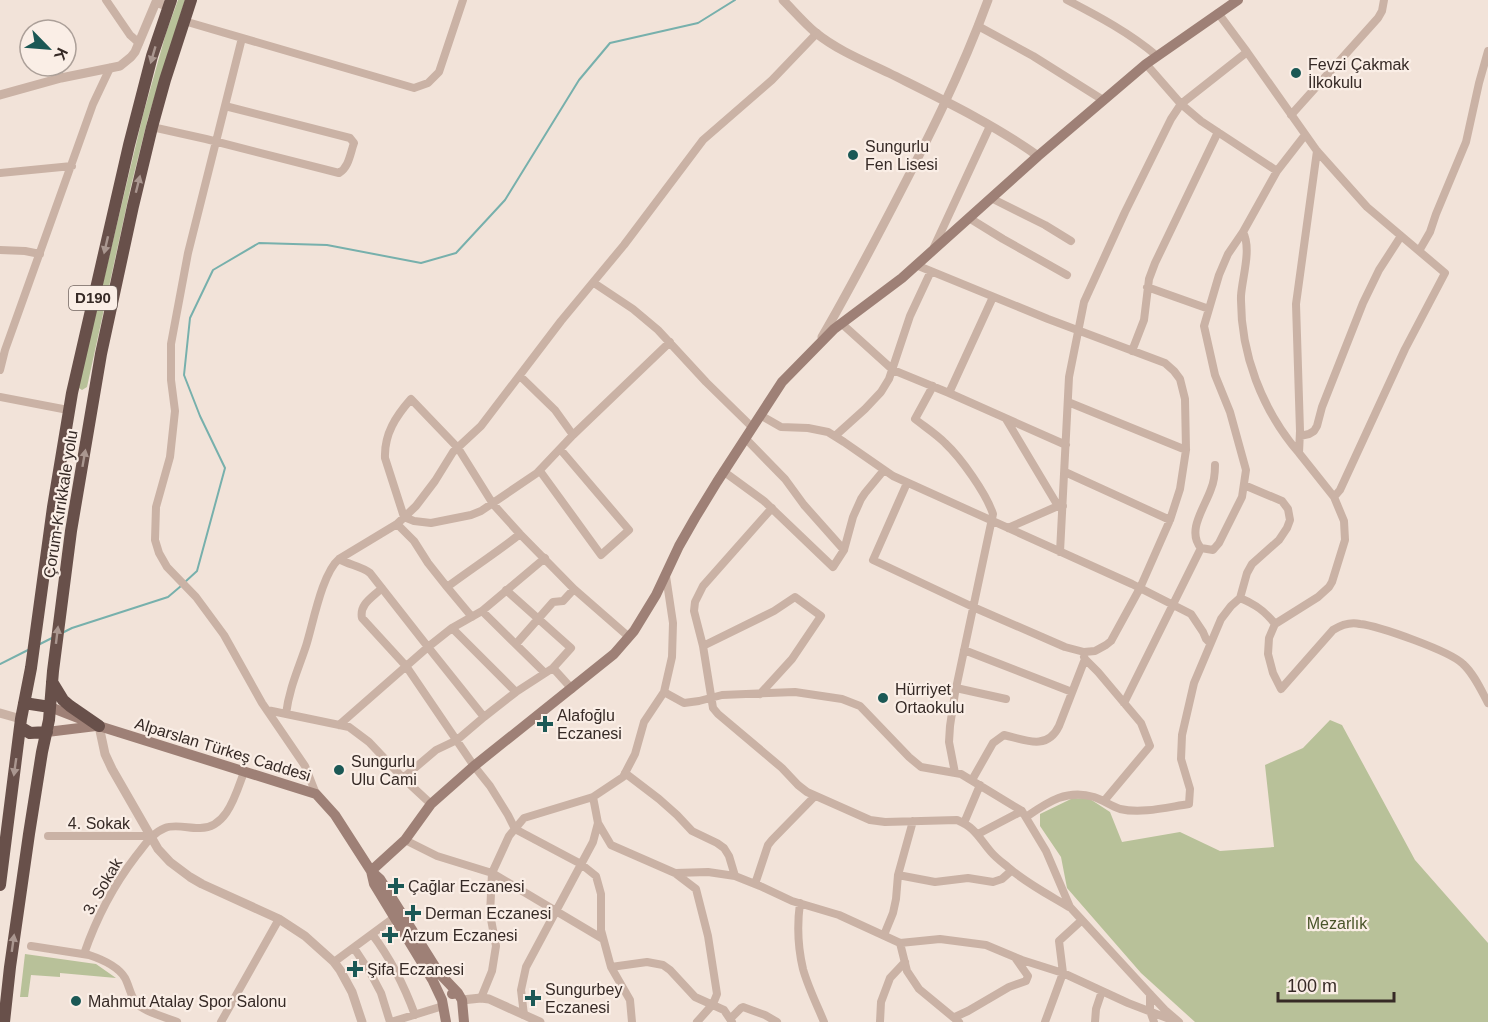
<svg xmlns="http://www.w3.org/2000/svg" width="1488" height="1022" font-family="Arial,sans-serif">
<rect width="100%" height="100%" fill="#f2e3d9"/>
<path fill="#b8c199" d="M178,0H185L148,118L131,186L87,387L82,390L79,388V383L143,115L166,33Z
M1330,720L1342,725L1415,860L1488,943V1022H1195L1141,973L1067,888L1061,857L1040,826V814L1073,798L1090,799L1110,812L1122,842L1180,832L1220,851L1274,847L1265,765L1303,748Z
M25,954L96,964L116,978L60,973V977L31,975L28,997H20Z"/>
<g fill="none" stroke-linecap="round" stroke-linejoin="round">
<path stroke="#77b0ac" stroke-width="2" d="M185,582L197,571L225,468L200,416L184,375L190,318L213,270L259,243L327,245L421,263L456,253L505,200L579,80L610,43L698,23L735,0
M62,633L72,628L168,597L181,586
M40,644L54,637
M0,664L30,649"/>
<path stroke="#cab2a5" stroke-width="8" d="M106,0L130,35L139,43
M1067,0C1098,16 1130,33 1157,56
M1218,13L1247,52L1317,151L1367,207L1445,273L1405,349L1340,490L1334,497
M184,21L414,88L428,83L439,72L463,0
M978,26L1033,56L1103,100
M242,38L188,253L171,344V380L175,411L170,457L156,507L155,540L159,553L167,567L196,597L224,635L262,703L305,766L316,794
M1146,64L1181,104L1201,121L1277,171
M1291,115L1378,18L1382,11L1384,0
M152,127L206,139L339,173C349,167 350,154 354,143L350,138L225,106
M1317,151L1296,304L1300,431L1299,453L1334,497L1344,521L1345,540L1332,582L1329,587L1318,597L1275,624L1269,638L1268,654L1273,673L1281,689L1333,630C1341,625 1351,622 1360,624C1379,626 1450,651 1463,664C1474,674 1481,690 1488,703
M0,173L72,166
M991,198L1045,225L1071,241
M969,218L1003,239L1067,275
M1243,232C1252,249 1242,278 1241,296C1240,353 1262,410 1299,453
M934,247L990,126
M0,250L25,251L40,254
M1419,251L1430,232L1436,214L1466,142L1479,83L1488,51
M594,283L633,309L658,330L706,382L752,427
M1147,287L1209,309
M841,323L893,370L949,393L1066,445
M1132,351L1144,320L1149,279L1155,263L1218,132
M0,370L5,350L93,104L110,68
M520,376L555,410L573,435L537,473L481,511L471,515L431,523L414,521L404,517L385,458C384,434 396,416 411,399L458,448L493,504L520,534L574,589L629,637
M933,386L915,419C925,427 936,434 945,443C961,458 986,493 993,514L955,693L950,726L949,742L955,773
M949,393L993,297
M0,397L68,410
M1068,402L1186,450
M760,415L781,427L808,428L828,432L844,442L893,476L1132,584L1191,614L1203,632L1206,639L1210,643
M1006,419L1058,506H1063
M573,435L670,342
M835,436L865,409L881,392L889,379L910,316L931,271
M1300,436L1309,434L1314,431L1317,426L1322,407L1363,303L1379,270L1401,236
M745,438L785,479L804,505L844,550
M1215,465C1215,474 1214,482 1211,489C1205,507 1186,531 1201,548L1213,550L1219,543L1242,497L1246,470L1230,412L1215,375L1204,326L1219,275L1228,254L1243,232L1277,171L1305,135
M540,471L601,555L629,530L560,449
M723,471L764,501L833,567L844,550L853,517L861,499L865,493L884,470
M1065,472L1170,520
M907,483L873,560L973,607L1065,647L1084,652L1095,651L1106,645L1111,641L1140,588L1170,520L1180,489L1186,450L1185,399L1180,379L1174,371L1165,363L1048,319L916,265
M772,508L703,586L695,602L694,611L703,646L713,708L718,714L782,768L798,785L807,792L870,820L885,822L957,820C976,828 978,837 991,852C996,858 1003,863 1009,868C1026,883 1049,895 1069,907
M397,524L414,541L428,563L447,587
M1008,528L1058,506
M1060,552L1069,377L1084,302L1125,212L1171,119L1181,104L1247,52
M339,559C349,565 361,566 370,573L428,647L452,628L516,692
M382,588C373,597 359,604 362,618L406,666L474,766L490,786L508,815L515,829L581,864L596,876L601,894V930L611,967L630,1000L632,1022
M1240,598C1255,604 1265,611 1275,624
M482,611L545,673
M472,617L447,587C471,569 496,553 520,534
M452,628L482,611L545,558
M516,644L553,602L563,601L574,589
M703,646L774,611L795,597L821,616L792,659L760,694
M964,650L1072,692
M1084,657L1085,659L1098,672L1141,723L1150,746L1104,801
M553,668L572,689
M956,688L1006,699
M664,692L684,703L699,701L722,695L795,692L842,699L860,706L909,757L921,767L961,774L1022,811L1046,851L1070,907L1150,994L1165,1010L1179,1022
M1124,703L1201,548
M267,710L349,727L369,742L403,778L431,804
M286,714C289,689 298,670 306,646C313,624 322,573 339,559L397,524L416,506L435,481L453,452L481,426L561,321L624,245L703,140L772,80L817,33
M339,725L428,647L484,717
M625,773L659,799L677,815L692,831L717,843L724,848L729,856L735,876
M403,778L436,750L457,740L484,717L516,692L553,668L571,648L506,590
M972,780L993,743L1004,735C1025,740 1047,751 1059,726L1085,659
M1026,817C1048,802 1066,789 1094,797C1103,800 1111,806 1120,809C1142,814 1168,807 1189,804L1190,789L1181,759L1182,735L1194,683L1221,619L1231,606L1240,598L1247,573L1252,564L1279,540L1287,528L1290,520L1288,509L1282,501L1244,485
M598,823L611,845L675,873L696,889L708,936L717,994L713,1004L697,1022
M964,823L980,785
M978,834L1022,811
M48,836H151
M405,840L437,856L492,873L603,939
M675,873L708,872L735,876L760,886L792,901L839,915L900,943L940,939L986,945L1022,960L1063,973L1128,1003L1172,1020
M898,875L935,882L968,878L993,882L1002,879L1011,871
M755,884L768,845L772,840L815,796
M800,903C797,925 798,948 803,969C808,987 817,1005 824,1022
M372,934C391,959 404,985 415,1015
M884,935L893,913L896,899L898,875L913,821
M900,943L907,971L919,989L959,1022
M31,946L89,955C101,959 118,966 125,978C130,987 131,1001 141,1007C151,1014 166,1017 177,1022
M354,948L371,974L381,993L390,1022
M84,954C96,919 113,886 136,856C145,845 152,833 165,828C174,824 188,828 198,828C227,830 236,793 244,772
M334,962L395,917
M611,967L647,962L663,965L670,970L695,997L724,1010L732,1022
M1150,994V1011L1154,1022
M481,998L492,971L496,946L490,914L492,873L509,836L524,818L593,797L623,777L635,754L644,722L664,692L672,657L673,623L666,576
M524,1015L521,990L526,967L593,842L598,823L593,797
M955,1017L968,1011L1009,987L1026,981L1028,976L1016,959
M730,1019L741,1008L743,1007L765,1015L777,1022
M221,1022L279,919
M391,1022L443,1006
M880,1022L881,1002L890,978L905,962
M1045,1022L1063,973L1059,941L1082,920
M1095,1022L1096,1009L1102,991"/>
<path stroke="#cab2a5" stroke-width="9" d="M783,0C794,11 804,23 816,33C837,50 864,61 889,73C939,98 992,123 1038,156
M0,95L61,78L120,66L131,57L135,52L156,2L169,7
M822,337C846,296 868,254 890,212C926,143 961,74 988,0
M0,713L21,719
M99,726L105,754L112,769L158,849L170,862L190,877L202,884L279,919L305,936L334,962L340,970L352,992L362,1022
M462,1000L481,998L489,999L540,1022"/>
<path stroke="#9e8076" stroke-width="10" d="M50,707L99,726L316,794L335,815L371,871L380,879L439,973L458,993
M47,732L96,726
M371,871L405,840L431,804L474,766L614,654L634,631L656,595L679,546L695,518L717,482L782,382L834,329L902,278L1038,156L1146,64L1238,0
M371,871L374,884L433,981L442,1000L446,1022
M452,994L458,993L462,1000L464,1022"/>
<path stroke="#68504a" stroke-width="12" d="M52,682L63,700L70,706L99,726
M24,703L50,707
M20,727L30,733L47,732
M0,885L21,719L31,668L53,507L72,393L129,145L152,56L171,0
M4,1022L10,967L29,834L42,752L49,720L53,671L71,531L101,354L133,206L152,127L165,80L191,0"/>
</g>
<defs><path id="oneway-solid" d="M-6-.8H1V-3.2L6.5 0L1 3.2V.8H-6Z" transform="scale(1.5)"/></defs>
<g fill="#aa9790">
<use href="#oneway-solid" transform="translate(153 55) rotate(106)"/>
<use href="#oneway-solid" transform="translate(138 184) rotate(-76)"/>
<use href="#oneway-solid" transform="translate(106 245) rotate(103)"/>
<use href="#oneway-solid" transform="translate(84 458) rotate(-80)"/>
<use href="#oneway-solid" transform="translate(57 635) rotate(-83)"/>
<use href="#oneway-solid" transform="translate(15 767) rotate(98)"/>
<use href="#oneway-solid" transform="translate(13 943) rotate(-82)"/>
</g>
<g fill="#1b5855" stroke="#faeee6" stroke-width="2">
<circle cx="1296" cy="73" r="6"/>
<circle cx="853" cy="155" r="6"/>
<circle cx="883" cy="698" r="6"/>
<path d="M542 715h6v6h6v6h-6v6h-6v-6h-6v-6h6z"/>
<circle cx="339" cy="770" r="6"/>
<path d="M393 877h6v6h6v6h-6v6h-6v-6h-6v-6h6z"/>
<path d="M410 904h6v6h6v6h-6v6h-6v-6h-6v-6h6z"/>
<path d="M387 926h6v6h6v6h-6v6h-6v-6h-6v-6h6z"/>
<path d="M352 960h6v6h6v6h-6v6h-6v-6h-6v-6h6z"/>
<path d="M530 989h6v6h6v6h-6v6h-6v-6h-6v-6h6z"/>
<circle cx="76" cy="1001" r="6"/>
</g>
<g text-anchor="middle" stroke-width="4.5" stroke-linejoin="round" paint-order="stroke">
<rect fill="#faeee6" stroke="#716560" stroke-width="1.5" x="69" y="286" width="48" height="24" rx="4.5"/>
<g font-size="15" font-weight="bold" fill="#362a26">
<text x="93" y="303">D190</text>
</g>
<g font-size="16" fill="#362a26" stroke="#faeee6" text-anchor="start">
<text x="1308" y="70">Fevzi Çakmak<tspan x="1308" dy="18">İlkokulu</tspan></text>
<text x="865" y="152">Sungurlu<tspan x="865" dy="18">Fen Lisesi</tspan></text>
<text x="895" y="695">Hürriyet<tspan x="895" dy="18">Ortaokulu</tspan></text>
<text x="557" y="721">Alafoğlu<tspan x="557" dy="18">Eczanesi</tspan></text>
<text x="351" y="767">Sungurlu<tspan x="351" dy="18">Ulu Cami</tspan></text>
<text x="408" y="892">Çağlar Eczanesi</text>
<text x="425" y="919">Derman Eczanesi</text>
<text x="402" y="941">Arzum Eczanesi</text>
<text x="367" y="975">Şifa Eczanesi</text>
<text x="545" y="995">Sungurbey<tspan x="545" dy="18">Eczanesi</tspan></text>
<text x="88" y="1007">Mahmut Atalay Spor Salonu</text>
</g>
<g font-size="16" fill="#362a26" stroke="#faeee6">
<text transform="translate(60 504) rotate(-81)" y="6">Çorum-Kırıkkale yolu</text>
<text transform="translate(223 749) rotate(17)" y="6">Alparslan Türkeş Caddesi</text>
<text x="99" y="829">4. Sokak</text>
<text transform="translate(102 886) rotate(-60)" y="6">3. Sokak</text>
</g>
<g font-size="16" fill="#4a552a" stroke="#faeee6">
<text x="1337" y="929">Mezarlık</text>
</g>
</g>
<g transform="translate(48 48) rotate(115)"><circle r="28" fill="#faeee6" stroke="#aca099" stroke-width="1.5"/>
<path d="M0-4.5L10 22L0 15L-10 22Z" fill="#1b5855"/>
<text y="-9" font-size="16" font-weight="bold" text-anchor="middle" fill="#362a26">K</text>
</g>
<path d="M1278 992v9h116v-9" fill="none" stroke="#362a26" stroke-width="3"/>
<text x="1287" y="992" font-size="18" fill="#362a26" stroke="#faeee6" stroke-width="4.5" paint-order="stroke">100 m</text>
</svg>
